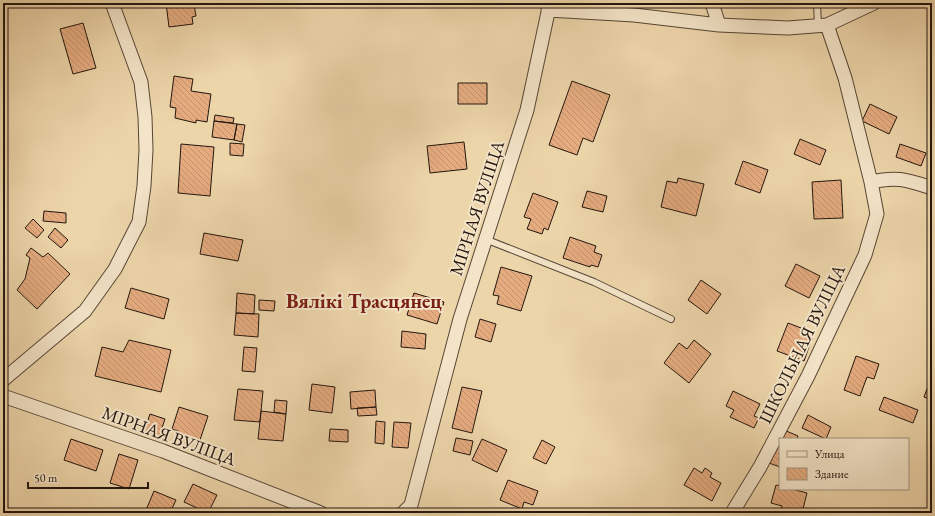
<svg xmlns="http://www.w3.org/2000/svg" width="935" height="516" font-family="'EB Garamond',serif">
<defs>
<pattern id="building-back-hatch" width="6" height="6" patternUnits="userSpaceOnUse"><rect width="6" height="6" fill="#e5ac80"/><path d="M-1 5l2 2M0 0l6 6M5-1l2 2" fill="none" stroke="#c4936d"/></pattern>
</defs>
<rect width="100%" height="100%" fill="#edd5aa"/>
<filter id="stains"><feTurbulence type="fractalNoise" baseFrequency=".005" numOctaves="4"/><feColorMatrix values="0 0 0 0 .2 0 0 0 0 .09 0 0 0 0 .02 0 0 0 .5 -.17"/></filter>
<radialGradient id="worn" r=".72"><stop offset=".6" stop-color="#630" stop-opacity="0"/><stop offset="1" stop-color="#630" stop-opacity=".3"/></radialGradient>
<path fill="url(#building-back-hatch)" stroke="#24160e" d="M166,3H190L191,5H194L196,16L192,17L193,24L169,27Z
M615,3H648L647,7Z
M83,23L96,68L73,74L60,29Z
M174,76L193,79L191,91L211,94L207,122L196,120V123L175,118L176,108L170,107Z
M572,81L610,95L593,142L583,138L577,155L549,145Z
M458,83H487V104H458Z
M870,104L897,117L889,134L862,121Z
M215,115L234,118L233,123L214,121Z
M214,121L237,124L234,140L212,137Z
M237,124L245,125L242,142L234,140Z
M800,139L826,150L820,165L794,154Z
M464,142L467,169L430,173L427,146Z
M230,143L244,144L243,156L230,155Z
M181,144L214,147L210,196L178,193Z
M900,144L926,153L921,166L896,157Z
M743,161L768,170L760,193L735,184Z
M678,178L704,184L696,216L661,207L667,181L677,183Z
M841,180L843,218L814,219L812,182Z
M587,191L607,196L603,212L582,207Z
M533,193L558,202L548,230L544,228L542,234L527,229L531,219L524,217Z
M44,211L66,213V223L43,221Z
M33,219L44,230L37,238L25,228Z
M55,228L68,240L61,248L48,237Z
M204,233L243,240L238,261L200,254Z
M570,237L596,246L594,252L602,255L598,267L591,265L590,267L563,258Z
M31,248L43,257L48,253L70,274L37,309L17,290L25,279L30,258L26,255Z
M796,264L820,276L809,298L785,286Z
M501,267L532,276L521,311L497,304L499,296L493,295Z
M701,280L721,294L707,314L688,300Z
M131,288L169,299L164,319L125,308Z
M237,293L255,295L254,314L236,313Z
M414,293L444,302L437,324L407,315Z
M259,300L275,301L274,311L259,310Z
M236,313L259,314L258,337L234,335Z
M480,319L496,324L491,342L475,337Z
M788,323L814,333L804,361L777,351Z
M402,331L426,334L425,349L401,347Z
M129,340L171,350L161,392L95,376L102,347L123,352Z
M694,340L711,354L689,383L664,363L679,343L687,349Z
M244,347L257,348L255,372L242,371Z
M856,356L879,364L874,379L867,377L860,396L844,390Z
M932,375V400L924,397Z
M312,384L335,387L332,413L309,410Z
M462,387L482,391L472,433L452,428Z
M238,389L263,391L260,422L234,420Z
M375,390L376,407L351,409L350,392Z
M733,391L760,404L754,416L759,418L754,428L730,417L734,410L726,406Z
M884,397L918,410L913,423L879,410Z
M275,400L287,401L286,414L274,412Z
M179,407L208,416L200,440L190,437L186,448L173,444L178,431L172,429Z
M376,407L377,415L358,416L357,408Z
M261,411L286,414L283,441L258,439Z
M150,414L165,419L159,437L144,432Z
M808,415L831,427L826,439L802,428Z
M376,421L385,422L384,444L375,443Z
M394,422L411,423L408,448L392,447Z
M330,429L348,430V442L329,441Z
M784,430L798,436L797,439H780V467L769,463Z
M456,438L473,441L470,455L453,451Z
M71,439L103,450L96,471L64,460Z
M482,439L507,450L497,472L472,460Z
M542,440L555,447L546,464L533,458Z
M119,454L138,460L129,489L110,483Z
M694,468L702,473L705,468L712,473L710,477L721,483L712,501L684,485Z
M508,480L538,491L533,505L524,502L522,509L500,500Z
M193,484L217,495L208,513L184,502Z
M776,485L780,486V489H792L807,493L802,513H780L782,506L771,503Z
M154,491L176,500L170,513H152L146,510Z"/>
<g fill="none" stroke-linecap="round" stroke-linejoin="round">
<g stroke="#564635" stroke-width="8">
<path id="service" d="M817,3L818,26
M485,239L594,282L671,319"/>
</g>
<g stroke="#564635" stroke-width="15">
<path id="minor" d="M712,3L719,25L788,28L827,25L874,3
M548,10L634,15L719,25
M871,182C897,176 907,180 932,188
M3,380L85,311L115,269L139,222L144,186L146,150L145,117L141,82L112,3
M3,396L163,451L321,513
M403,513L411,505L460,319L527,110L550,3
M732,513L760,467L808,376L865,255L877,214L871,182L845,78L827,25"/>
</g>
<use href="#service" stroke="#f3e4c8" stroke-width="6"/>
<use href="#minor" stroke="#f3e4c8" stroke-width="13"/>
</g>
<g text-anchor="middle" stroke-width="4" stroke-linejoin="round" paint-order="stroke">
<g font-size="18" fill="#24160e" stroke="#f3e4c8">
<text transform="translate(477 208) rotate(-72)" y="6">МІРНАЯ ВУЛІЦА</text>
<text transform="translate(802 344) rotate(-64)" y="6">ШКОЛЬНАЯ ВУЛІЦА</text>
<text transform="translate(169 436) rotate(20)" y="6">МІРНАЯ ВУЛІЦА</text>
</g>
<g font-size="20" font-weight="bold" fill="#7a1f14" stroke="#f3e4c8">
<text x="364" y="308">Вялікі Трасцянец</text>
</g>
</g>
<rect width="935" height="516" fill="none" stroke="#edd5aa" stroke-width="16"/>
<rect x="4" y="4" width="927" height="508" fill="none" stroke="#24160e" stroke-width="2"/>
<rect x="8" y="8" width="919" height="500" fill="none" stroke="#24160e"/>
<rect x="779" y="438" width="130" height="52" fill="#f3e4c8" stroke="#a0927e"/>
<rect x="787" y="451" width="20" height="6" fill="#f3e4c8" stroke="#a0927e"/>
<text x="815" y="458" font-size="12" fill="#24160e">Улица</text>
<rect x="787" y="468" width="20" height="12" fill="url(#building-back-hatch)" stroke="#a0927e"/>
<text x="815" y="478" font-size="12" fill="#24160e">Здание</text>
<path d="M28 482v6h120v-6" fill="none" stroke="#24160e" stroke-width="2"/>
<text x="34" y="482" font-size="12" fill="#24160e" stroke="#f3e4c8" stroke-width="3" paint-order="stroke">50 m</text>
<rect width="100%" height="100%" filter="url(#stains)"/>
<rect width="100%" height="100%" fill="url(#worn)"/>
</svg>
